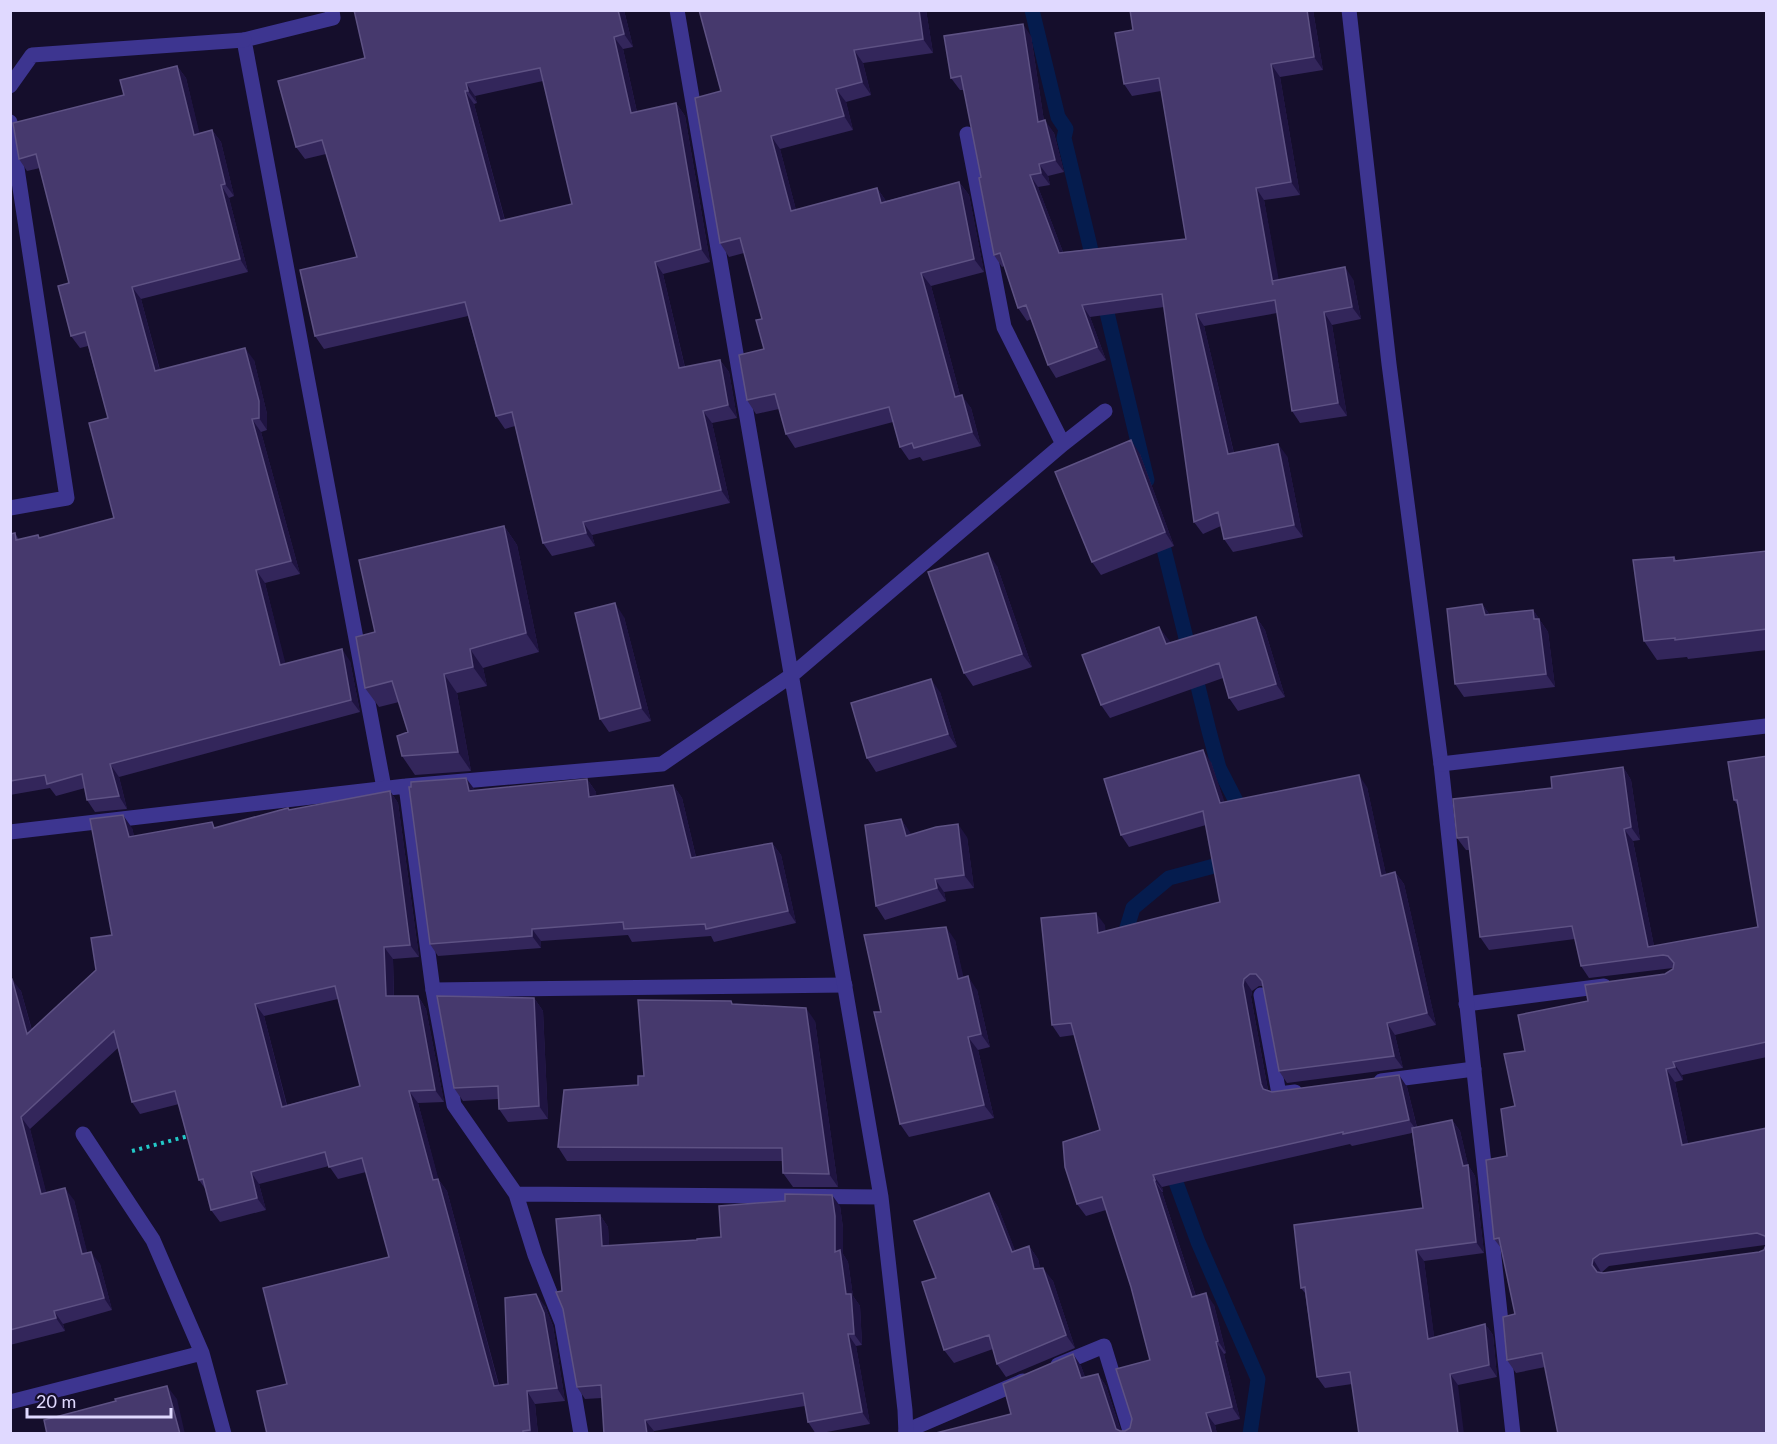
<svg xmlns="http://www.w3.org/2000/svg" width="1777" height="1444" font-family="Lato,sans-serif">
<rect width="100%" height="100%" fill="#150e2c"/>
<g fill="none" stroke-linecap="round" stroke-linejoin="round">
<path stroke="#051c4e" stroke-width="15" d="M1032,10L1058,117L1066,129L1064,138L1095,267
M1103,296L1147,480
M1159,529L1209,731L1219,768L1237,803L1242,820
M1122,944L1133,908L1169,878L1214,866L1229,856
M1170,1166L1198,1242L1258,1379L1250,1434"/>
<path stroke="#23c9c8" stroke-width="4" stroke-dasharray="3 4.5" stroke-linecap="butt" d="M132,1151L192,1135"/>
<path stroke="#3d3590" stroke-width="15" d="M332,10L333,18L244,40L384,788
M433,990L845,985
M1261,995L1279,1094L1295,1092
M1466,1004L1604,986
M1381,1081L1474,1069
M1058,1365L1104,1346L1131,1434
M906,1431L1023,1381"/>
<path stroke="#3d3590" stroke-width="15" d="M677,10L881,1197L905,1410L906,1434
M1349,10L1389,364L1441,764L1513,1434
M10,86L32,55L244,40
M10,122L67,498L10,508
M967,134L1004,327L1063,444
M406,786L433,990L454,1105L516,1194L535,1255L562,1323L581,1434
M10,832L406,786L662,764L792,675L1063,444L1105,411
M83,1134L153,1240L202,1353L224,1434
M516,1194L881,1197
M10,1402L202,1353"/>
<path stroke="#3d3590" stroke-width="15" d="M1441,764L1766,726"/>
</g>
<path fill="#33265b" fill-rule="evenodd" d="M354,10H624L633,47L623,49L637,112L676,103L685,116L710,262L663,274L685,367L720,360L729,372L737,418L712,423L730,503L592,535L595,546L552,556L543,543L515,426L505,429L496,416L468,316L324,349L315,336L357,257L326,154L305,159L296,147L365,58ZM543,81L572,204L505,220L474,104L477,103L475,96Z
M699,10H926L933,53L863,63L871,95L846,102L853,130L780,149L796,210L877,188L886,201L959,182L969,195L984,272L931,286L960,395L971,408L981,446L923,461L920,457L909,460L900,447L893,422L795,448L786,434L779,409L756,414L747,400L764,349L762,319L744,253L729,257L720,243L721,91Z
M1313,10L1323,70L1280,77L1300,195L1264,200L1278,279H1353L1361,319L1332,325L1347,416L1300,423L1292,411L1277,313L1204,326L1234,453L1287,456L1303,537L1233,552L1224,539L1221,526L1203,534L1194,522L1164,307L1090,317L1106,360L1056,378L1048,365L1031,319L1027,321L1018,308L1004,266L1002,267L994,255L981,177L964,90H960L951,78L1031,36L1044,121L1054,133L1064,172L1048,176L1050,185L1038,187L1063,252L1186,239L1161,91L1132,96L1124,84Z
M177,66L186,78L199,133L212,130L221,142L234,196L229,198L248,272L141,299L160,370L254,360L267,414V430L261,432L300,574L265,583L285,664L350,661L360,712L119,777L127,809L95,812L87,800L85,788L56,796L50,788L10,795V534L15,533L19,540L38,535L40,538L114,518L108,418L88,346L80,348L71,336L69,283L40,168L27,171L19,159L124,95Z
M1140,454L1174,546L1101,575L1092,562Z
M504,526L517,545L539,652L483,668L487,686L457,693L471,771L415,775L402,756L408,732L399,702L379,707L365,688L375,632Z
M1767,551V650L1688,659L1687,657L1657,660L1644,641L1674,557L1677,561Z
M997,566L1032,667L973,686L964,673Z
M1482,604L1490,615L1533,610L1548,632L1555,687L1464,697L1455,684Z
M624,617L651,721L609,732L600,719Z
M1256,617L1265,630L1285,697L1238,711L1229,698L1223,678L1110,718L1101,705L1169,640L1170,643Z
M940,692L957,747L876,772L867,758Z
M1767,756V1057L1682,1075L1683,1080L1675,1082L1688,1144L1767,1128V1434L1545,1367L1516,1373L1507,1360L1515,1314L1501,1248L1494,1239L1515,1106L1525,1051L1588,1001L1665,974L1673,969V968L1589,978L1581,966L1575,939L1489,950L1480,937L1470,850H1466L1457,838L1552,788L1623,767L1631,780L1640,840L1633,841L1654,946L1758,927L1738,806L1734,800ZM1765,1245L1764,1250L1759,1252L1601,1273L1609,1266Z
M1211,762L1224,802L1367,787L1386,875L1395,872L1404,884L1436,1025L1395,1035L1403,1068L1287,1083L1279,1071L1263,986H1259L1252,991L1251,997L1268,1090L1272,1092L1399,1075L1407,1087L1417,1127L1452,1120L1460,1131L1468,1165L1475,1176L1484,1253L1424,1261L1434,1337L1485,1324L1493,1335L1497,1377L1458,1385L1352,1384L1325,1388L1317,1377L1305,1293L1301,1288L1423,1208L1412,1133L1352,1146L1350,1144L1162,1187L1163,1192H1162L1196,1296L1214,1305L1226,1353L1224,1354L1240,1419L1215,1425L1217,1434H932L1011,1414L1073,1354L1081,1366L1085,1377L1098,1374L1106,1386L1121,1431H1125L1130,1428L1150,1360L1131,1287L1106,1210L1086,1216L1077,1204L1100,1130L1074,1035L1060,1037L1052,1025L1105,925V931L1220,902L1206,825L1129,847L1121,835Z
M587,779L596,792V796L673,785L682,798L696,857L772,843L781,855L796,923L714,942L711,936L632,942L628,935L541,941V948L438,956L430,944L475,790V791Z
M390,791L398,803L419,957L393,959L394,996H418L426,1009L444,1102L418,1103L438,1179L447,1191L499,1385L508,1384L545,1306L553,1326L565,1401L535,1404L538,1434H267L287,1384L389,1257L366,1172L338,1179L329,1166L259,1184L266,1210L220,1222L211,1210L206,1190L199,1180L179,1104L140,1114L132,1102L118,1048L30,1129L46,1193L74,1200L87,1253L100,1264L112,1310L63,1324L65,1331L10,1345V979L21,991L32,1030L96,970L112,935L132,828L134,836L216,828L289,810ZM338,999L360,1086L287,1105L264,1016Z
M901,819L911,835L967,837L974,888L944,892L946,901L885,920L876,906Z
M955,940L963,978L977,990L990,1047L978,1050L994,1118L909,1137L900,1124L881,1012Z
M534,998L543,1011L548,1119L508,1122L499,1109L498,1099L463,1101L454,1088Z
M731,1001L733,1005L815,1021L838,1187H793L783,1173V1161H567L558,1147L638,1085L644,1076Z
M989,1193L998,1207L1015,1251L1029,1246L1038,1259L1040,1268L1053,1281L1075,1348L1006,1377L997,1364L993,1349L954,1363L944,1350L936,1278Z
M840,1206L843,1228V1254L848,1262L853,1296L860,1306L862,1345L856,1346L870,1424L816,1434L808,1422L805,1406L654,1431V1434H604L602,1398L585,1399L577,1387L562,1291L600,1215L608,1227L609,1246L697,1240L721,1237Z"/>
<path fill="#1f1441" d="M618,10H624L633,47L624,34Z
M919,10H926L933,53L923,39Z
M1307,10H1313L1323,70L1314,57Z
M1023,24L1031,36L1046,134L1038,122Z
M614,37L623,49L640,126L631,113Z
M854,50L863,63L871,95L862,82Z
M1271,64L1280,77L1300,195L1291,182Z
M177,66L186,78L203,147L194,135Z
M466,83L475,96L477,103L468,91Z
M836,89L846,102L853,130L844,116Z
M465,91L474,104L508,233L500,221Z
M676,103L685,116L710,262L701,249Z
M1045,120L1054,133L1064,172L1055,160Z
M212,130L221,142L234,196L225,184Z
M771,136L780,149L800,225L791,211Z
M1039,164L1048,176L1050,185L1041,173Z
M1030,175L1038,187L1068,265L1059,253Z
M959,182L969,195L984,272L974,259Z
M221,185L229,198L248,272L240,259Z
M877,188L886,201L881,203Z
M1256,188L1264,200L1282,297L1273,285Z
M655,262L663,274L688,381L679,368Z
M1345,267L1353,279L1361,319L1352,307Z
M921,273L931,286L964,410L955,397Z
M132,287L141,299L163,383L155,371Z
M1082,305L1090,317L1106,360L1097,347Z
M1324,312L1332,325L1347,416L1338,403Z
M1196,314L1204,326L1237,467L1228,454Z
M245,348L254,360L267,414V430L259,418Z
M720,360L729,372L737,418L728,405Z
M962,395L971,408L981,446L972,432Z
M703,411L712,423L730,503L721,490Z
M252,419L261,432L300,574L291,561Z
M1131,440L1140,454L1174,546L1165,532Z
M1278,444L1287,456L1303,537L1294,525Z
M583,522L592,535L595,546L586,533Z
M504,526L517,545L539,652L526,633Z
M988,553L997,566L1032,667L1022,654Z
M256,570L265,583L289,677L280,665Z
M615,603L624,617L651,721L641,708Z
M1482,604L1492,618L1485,615Z
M1533,610L1548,632L1555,687L1546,674Z
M1256,617L1265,630L1285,697L1276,684Z
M1159,627L1169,640L1175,658L1166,644Z
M342,649L350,661L360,712L351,700Z
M470,649L483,668L487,686L473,667Z
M444,674L457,693L471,771L458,752Z
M931,679L940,692L957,747L948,734Z
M1203,750L1211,762L1229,815L1220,803Z
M110,764L119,777L127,809L119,796Z
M1623,767L1631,780L1640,840L1631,827Z
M1359,775L1367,787L1389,888L1381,876Z
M466,778L475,790L477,804L469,791Z
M587,779L596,792L598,810L589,797Z
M673,785L682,798L699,870L691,858Z
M390,791L398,803L419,957L410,945Z
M123,815L132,828L138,850L129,837Z
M901,819L910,832L916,849L906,836Z
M958,824L967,837L974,888L964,875Z
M1624,829L1633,841L1656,956L1648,947Z
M772,843L781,855L796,923L788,911Z
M1395,872L1404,884L1436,1025L1427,1013Z
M935,879L944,892L946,901L937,888Z
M1096,913L1105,925L1107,945L1098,933Z
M946,927L955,940L967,992L958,979Z
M532,929L541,941V948L532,936Z
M384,947L393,959L394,1008L386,996Z
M968,976L977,990L990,1047L981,1034Z
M12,979L21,991L36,1046L27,1034Z
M1244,979L1252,991L1251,997L1269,1096L1261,1084L1243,985Z
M418,996L426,1009L444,1102L435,1090Z
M534,998L543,1011L548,1119L539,1106Z
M255,1004L264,1016L290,1119L282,1107Z
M806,1008L815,1021L838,1187L829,1174Z
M1387,1023L1395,1035L1403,1068L1394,1056Z
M968,1037L978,1050L994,1118L984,1105Z
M1673,1062L1682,1075L1683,1080L1675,1067Z
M1666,1069L1675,1082L1691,1158L1682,1145Z
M1399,1075L1407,1087L1418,1132L1409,1120Z
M409,1091L418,1103L442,1192L433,1180Z
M21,1117L30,1129L50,1207L41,1194Z
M1452,1120L1460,1131L1468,1165L1475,1176L1484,1253L1476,1242L1463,1166Z
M251,1172L259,1184L266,1210L257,1198Z
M1153,1175L1162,1187L1163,1192L1155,1180Z
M438,1179L447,1191L502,1398L494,1386Z
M1154,1180L1162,1192L1200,1309L1192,1297Z
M65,1188L74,1200L91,1267L82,1254Z
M989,1193L998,1207L1021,1265L1012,1252Z
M832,1195L840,1206L843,1228V1254L848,1262L853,1296L860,1306L862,1345L854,1334L846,1294L835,1252Z
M600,1215L608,1227L610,1258L602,1246Z
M1029,1246L1038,1259L1044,1282L1034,1269Z
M1416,1250L1424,1261L1436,1350L1428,1339Z
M91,1252L100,1264L112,1310L104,1298Z
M1593,1259L1601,1272L1600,1278L1592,1265Z
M1043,1268L1053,1281L1075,1348L1066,1335Z
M1206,1293L1214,1305L1226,1353L1218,1341Z
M536,1294L545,1306L553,1326L565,1401L557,1388Z
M54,1311L63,1324L65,1331L56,1318Z
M1485,1324L1493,1335L1497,1377L1489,1365Z
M848,1334L856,1346L870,1424L862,1412Z
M1216,1342L1224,1354L1240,1419L1232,1407Z
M1073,1354L1081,1366L1090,1390L1081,1378Z
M1098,1374L1106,1386L1122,1434L1116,1429Z
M1450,1374L1458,1385L1464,1434H1458Z
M167,1386L177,1399L185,1434H180Z
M527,1391L535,1404L538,1434H532L530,1430Z
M1206,1413L1215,1425L1217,1434H1212Z
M645,1420L654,1431V1434H647Z"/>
<path fill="#46396d" stroke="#5e5284" stroke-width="1.5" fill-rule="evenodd" d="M354,10H618L624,34L614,37L631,113L676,103L701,249L655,262L679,368L720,360L728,405L703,411L721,490L583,522L586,533L543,543L512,412L496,416L465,302L315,336L300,270L357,257L322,140L296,147L278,81L365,58ZM540,68L572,204L500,221L465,91H468L466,83Z
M699,10H919L923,39L854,50L862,82L836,89L844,116L771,136L791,211L877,188L881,203L959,182L974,259L921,273L955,397L962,395L972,432L914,448L912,443L900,447L889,407L786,434L775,394L747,400L739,355L764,349L756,320L762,319L740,238L720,243L695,98L721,91Z
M1130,10H1307L1314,57L1271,64L1291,182L1256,188L1273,285L1272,281L1345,267L1352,307L1324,312L1338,403L1292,411L1275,300L1196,314L1228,454L1278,444L1294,525L1224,539L1218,512L1194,522L1162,294L1082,305L1097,347L1048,365L1026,305L1018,308L1000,253L994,255L979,178L981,177L961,76L951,78L944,36L1023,24L1038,122L1045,120L1055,160L1039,164L1041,173L1030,175L1059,253L1186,239L1159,78L1124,84L1115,33L1133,30Z
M177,66L194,135L212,130L225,184L221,185L240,259L132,287L155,371L245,348L259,401V418L252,419L291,561L256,570L280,665L342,649L351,700L110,764L119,796L87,800L82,774L47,784L45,775L10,781V534L15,533L16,540L38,535L39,538L114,518L89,423L108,418L85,332L71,336L58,286L69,283L36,154L19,159L13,123L124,95L120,80Z
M1131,440L1165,532L1092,562L1055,472Z
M504,526L526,633L470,649L473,667L444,674L458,752L402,756L397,736L408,732L392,681L365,688L356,637L375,632L359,560Z
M1767,551V629L1675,640V638L1644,641L1633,560L1674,557V561Z
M988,553L1022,654L964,673L928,572Z
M615,603L641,708L600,719L575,613Z
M1482,604L1485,615L1533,610L1534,619H1539L1546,674L1455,684L1447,609Z
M1256,617L1276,684L1229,698L1219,663L1101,705L1082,655L1159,627L1166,644Z
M931,679L948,734L867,758L851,703Z
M1203,750L1220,803L1359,775L1381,876L1395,872L1427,1013L1387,1023L1394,1056L1279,1071L1262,981L1256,974H1250L1244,979L1243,985L1261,1084L1263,1089L1272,1092L1399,1075L1409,1120L1343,1134V1132L1153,1175L1155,1180H1154L1192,1297L1206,1293L1218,1341L1216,1342L1232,1407L1206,1413L1212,1434H932L1011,1414L1003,1384L1073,1354L1081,1378L1098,1374L1116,1429L1120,1431H1125L1130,1428L1132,1419L1116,1369L1150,1360L1131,1287L1102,1197L1077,1204L1065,1167L1063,1142L1100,1130L1071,1023L1052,1025L1041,918L1096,913L1098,933L1220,902L1203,811L1121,835L1104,779Z
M1767,756V1043L1766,1042L1673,1062L1675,1067L1666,1069L1682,1145L1767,1128V1241L1765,1236L1757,1233L1600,1254L1593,1259L1592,1265L1597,1272L1603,1273L1759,1252L1764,1250L1767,1243V1434H1558L1542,1353L1507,1360L1503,1317L1515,1314L1499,1238L1494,1239L1486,1160L1507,1156L1501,1109L1515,1106L1504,1054L1525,1051L1518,1015L1588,1001L1585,985L1665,974L1673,969L1674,963L1668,956L1663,955L1581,966L1572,926L1480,937L1468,837L1457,838L1453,799L1552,788L1551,777L1623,767L1631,827L1624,829L1648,947L1758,927L1737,800H1734L1728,762Z
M466,778L469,791L587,779L589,797L673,785L691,858L772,843L788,911L706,929L705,924L624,929L623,922L532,929V936L430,944L409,787H411V782Z
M390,791L410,945L384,947L386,996H418L435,1090L409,1091L433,1180L438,1179L494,1386L508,1384L505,1298L536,1294L544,1313L557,1388L527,1391L530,1430L523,1431V1434H267L257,1391L287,1384L263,1288L389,1257L362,1158L329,1167L325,1152L251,1172L257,1198L211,1210L203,1179L199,1180L175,1091L132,1102L114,1031L21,1117L41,1194L65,1188L82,1254L91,1252L104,1298L54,1311L56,1318L10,1330V979H12L27,1034L96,970L91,938L112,935L90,819L123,815L129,837L212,822L214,828L288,808L289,810ZM335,986L360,1086L282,1107L255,1004Z
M901,819L906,836L936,827L958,824L964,875L935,879L937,888L876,906L865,825Z
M946,927L958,979L968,976L981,1034L968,1037L984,1105L900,1124L874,1012H881L864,935Z
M437,996L534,998L539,1106L499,1109L498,1086L454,1088Z
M638,1000L731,1001L732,1004L806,1008L829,1174L783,1173L782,1148L558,1147L564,1090L638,1085V1076H644Z
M1452,1120L1463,1166L1468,1165L1476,1242L1416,1250L1428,1339L1485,1324L1489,1365L1450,1374L1458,1434H1359L1350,1372L1317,1377L1305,1287L1301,1288L1294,1225L1423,1208L1412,1128Z
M989,1193L1012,1252L1029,1246L1034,1269L1043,1268L1066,1335L997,1364L989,1335L944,1350L922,1282L936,1278L914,1221Z
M785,1194L832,1195L835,1216V1252L840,1250L846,1294H851L854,1334H848L862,1412L808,1422L803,1393L645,1420L647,1434H604L601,1385L577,1387L563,1309L556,1292L562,1291L556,1219L600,1215L602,1246L697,1240V1239L721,1237L719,1206L785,1201Z
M167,1386L180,1434H47L44,1420L116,1401L115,1399Z"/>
<rect width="1777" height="1444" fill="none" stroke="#e0d9ff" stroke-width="24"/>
<path d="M27 1408v9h144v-9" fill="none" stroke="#e0d9ff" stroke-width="3"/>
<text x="36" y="1408" font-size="18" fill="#e0d9ff" stroke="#150e2c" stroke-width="4.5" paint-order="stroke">20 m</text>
</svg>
